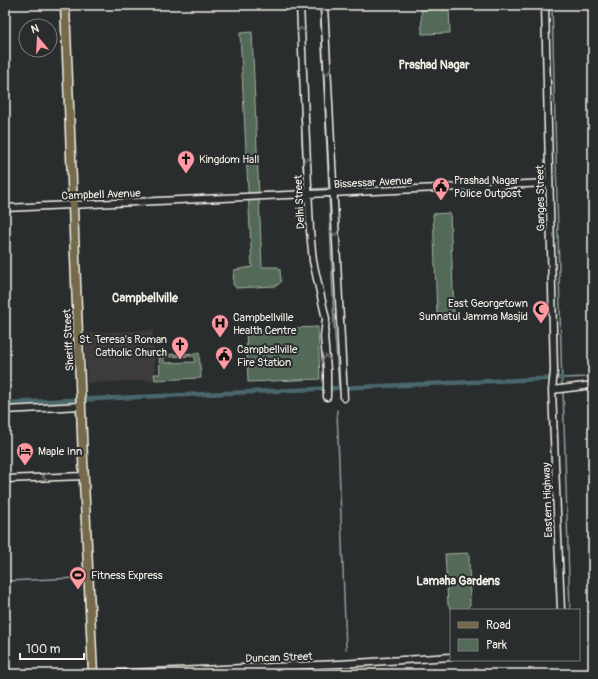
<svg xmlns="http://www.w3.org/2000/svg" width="598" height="679" font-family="Pangolin,sans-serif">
<rect width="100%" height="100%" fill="#2a2d2e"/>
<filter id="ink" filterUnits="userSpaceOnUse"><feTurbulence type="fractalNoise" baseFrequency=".025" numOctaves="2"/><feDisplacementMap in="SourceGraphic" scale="8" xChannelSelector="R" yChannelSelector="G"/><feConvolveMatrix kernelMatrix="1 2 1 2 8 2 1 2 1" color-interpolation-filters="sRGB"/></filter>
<g filter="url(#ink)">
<path fill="#3e3a3b" d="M153,330L155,380L87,383L85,333Z"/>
<path fill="#536b58" stroke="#a4aea0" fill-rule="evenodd" d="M421,5H449L450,33L422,34Z
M252,32L262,267H278L280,270L281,282L276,286L236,288L233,284L234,270L252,267L240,33Z
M450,213L454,313L437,314L433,214Z
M318,327L320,379L248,382L246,330Z
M199,353L201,378L155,380L154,374H160L159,355ZM195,356V362L164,363V357Z
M469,553L470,605L465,610H452L448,605L445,554Z"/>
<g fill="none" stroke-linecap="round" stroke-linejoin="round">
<path stroke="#8e9e9e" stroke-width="1.5" d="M320,5L329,191
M552,5L562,387
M301,109L304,190H307
M311,189L329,188
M329,195L334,323L339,388
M562,378L593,377
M563,391L570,610
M337,410L346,649
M5,581L79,578
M188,674L213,673"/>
<path stroke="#4a676d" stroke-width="4.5" d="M5,403L562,378"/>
<g stroke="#f4f1e8" stroke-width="9">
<path id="minor" d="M300,5L310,231L313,261L326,319L324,337L327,370V397
M324,5L344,398
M545,5L554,371L552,390L561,610
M5,208L549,183
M552,390L593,385
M5,410L81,406
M5,479L84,476
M107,674L339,664L451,657"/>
</g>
<g stroke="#f4f1e8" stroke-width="11">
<path id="major" d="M65,5L83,459L93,674"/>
</g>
<use href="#minor" stroke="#2a2d2e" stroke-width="6"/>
<use href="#major" stroke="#756b4b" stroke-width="8"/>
</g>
<defs><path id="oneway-chevron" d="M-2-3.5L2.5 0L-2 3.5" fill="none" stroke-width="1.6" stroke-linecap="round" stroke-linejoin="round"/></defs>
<g stroke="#71726f">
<use href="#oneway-chevron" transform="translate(301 30) rotate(-94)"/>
<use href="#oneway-chevron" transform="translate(327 72) rotate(87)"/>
<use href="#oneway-chevron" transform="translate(307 160) rotate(-92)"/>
<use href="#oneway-chevron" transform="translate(335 233) rotate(87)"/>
<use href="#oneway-chevron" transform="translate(326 358) rotate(-96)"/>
<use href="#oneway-chevron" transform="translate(45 477) rotate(177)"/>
</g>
</g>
<defs>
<g id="church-pin" transform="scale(0.9)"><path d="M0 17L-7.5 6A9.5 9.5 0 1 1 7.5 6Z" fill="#ff9aa2" stroke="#2a2d2e"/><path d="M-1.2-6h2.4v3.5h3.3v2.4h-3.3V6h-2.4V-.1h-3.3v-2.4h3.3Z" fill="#111"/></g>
<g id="civic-pin" transform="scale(0.9)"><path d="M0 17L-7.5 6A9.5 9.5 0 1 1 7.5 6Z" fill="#ff9aa2" stroke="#2a2d2e"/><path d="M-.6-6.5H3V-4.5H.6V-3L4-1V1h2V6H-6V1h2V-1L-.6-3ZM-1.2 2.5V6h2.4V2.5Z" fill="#111"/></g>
<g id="mosque-pin" transform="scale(0.9)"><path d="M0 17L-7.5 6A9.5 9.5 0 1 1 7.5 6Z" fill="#ff9aa2" stroke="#2a2d2e"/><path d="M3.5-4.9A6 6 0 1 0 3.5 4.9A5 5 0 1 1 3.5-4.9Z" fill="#111"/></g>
<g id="hospital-pin" transform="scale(0.9)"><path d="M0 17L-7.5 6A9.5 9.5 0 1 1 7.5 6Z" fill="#ff9aa2" stroke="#2a2d2e"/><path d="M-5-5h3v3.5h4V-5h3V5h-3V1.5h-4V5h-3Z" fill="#111"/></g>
<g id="hotel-pin" transform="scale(0.9)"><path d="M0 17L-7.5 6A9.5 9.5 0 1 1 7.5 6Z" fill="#ff9aa2" stroke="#2a2d2e"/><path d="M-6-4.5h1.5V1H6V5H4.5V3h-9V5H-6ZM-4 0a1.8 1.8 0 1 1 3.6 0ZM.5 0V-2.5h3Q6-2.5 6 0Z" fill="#111"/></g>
<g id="stadium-pin" transform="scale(0.9)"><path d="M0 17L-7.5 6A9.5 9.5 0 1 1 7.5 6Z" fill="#ff9aa2" stroke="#2a2d2e"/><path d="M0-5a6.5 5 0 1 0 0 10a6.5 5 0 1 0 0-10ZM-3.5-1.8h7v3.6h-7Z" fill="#111"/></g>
</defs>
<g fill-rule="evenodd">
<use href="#church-pin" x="186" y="159"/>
<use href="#civic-pin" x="441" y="186"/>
<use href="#mosque-pin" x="541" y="309"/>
<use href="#hospital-pin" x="220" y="323"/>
<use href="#church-pin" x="180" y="345"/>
<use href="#civic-pin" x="224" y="355"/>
<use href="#hotel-pin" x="25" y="451"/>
<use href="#stadium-pin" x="78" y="575"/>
</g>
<g text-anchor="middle" stroke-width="4" stroke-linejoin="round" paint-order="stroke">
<g font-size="11" fill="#f4f1e8" stroke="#2a2d2e" text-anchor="start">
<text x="199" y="163">Kingdom Hall</text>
<text x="454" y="184">Prashad Nagar<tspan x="454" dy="13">Police Outpost</tspan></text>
<text x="528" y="307" text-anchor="end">East Georgetown<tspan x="528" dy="13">Sunnatul Jamma Masjid</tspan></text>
<text x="233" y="321">Campbellville<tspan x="233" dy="13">Health Centre</tspan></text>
<text x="167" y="343" text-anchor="end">St. Teresa's Roman<tspan x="167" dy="13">Catholic Church</tspan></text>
<text x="237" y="353">Campbellville<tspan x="237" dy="13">Fire Station</tspan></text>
<text x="38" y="455">Maple Inn</text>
<text x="91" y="579">Fitness Express</text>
</g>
<g font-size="11" fill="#f4f1e8" stroke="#2a2d2e">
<text transform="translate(373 182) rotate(-3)" y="4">Bissessar Avenue</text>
<text transform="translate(101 194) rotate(-2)" y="4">Campbell Avenue</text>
<text transform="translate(540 198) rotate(-91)" y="4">Ganges Street</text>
<text transform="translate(299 202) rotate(-93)" y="4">Delhi Street</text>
<text transform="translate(68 340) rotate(-93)" y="4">Sheriff Street</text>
<text transform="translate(547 500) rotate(-92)" y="4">Eastern Highway</text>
<text transform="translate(279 657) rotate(-2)" y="4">Duncan Street</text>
</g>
<g font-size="12" font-weight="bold" fill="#f4f1e8" stroke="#2a2d2e">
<text x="434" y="69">Prashad Nagar</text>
<text x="145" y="302">Campbellville</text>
<text x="458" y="585">Lamaha Gardens</text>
</g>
</g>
<rect width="598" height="679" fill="none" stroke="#2a2d2e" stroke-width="20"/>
<rect x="10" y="10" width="578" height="659" fill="none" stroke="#f4f1e8" stroke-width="1.5" filter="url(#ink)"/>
<rect x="450" y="609" width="130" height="52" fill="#2a2d2e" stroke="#7b7b78"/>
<rect x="458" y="622" width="20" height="6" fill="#756b4b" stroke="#7b7b78"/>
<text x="486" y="629" font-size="12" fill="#f4f1e8">Road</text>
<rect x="458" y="639" width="20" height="12" fill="#536b58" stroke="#7b7b78"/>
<text x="486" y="649" font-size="12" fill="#f4f1e8">Park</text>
<g transform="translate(38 38) rotate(342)"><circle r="19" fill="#2a2d2e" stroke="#7b7b78"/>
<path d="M0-3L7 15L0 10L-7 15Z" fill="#ff9aa2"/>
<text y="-6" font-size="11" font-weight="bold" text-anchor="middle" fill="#f4f1e8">N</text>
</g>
<path d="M20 653v6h64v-6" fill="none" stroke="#f4f1e8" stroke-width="2"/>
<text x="26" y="653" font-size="12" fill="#f4f1e8" stroke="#2a2d2e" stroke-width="3" paint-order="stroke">100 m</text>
</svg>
